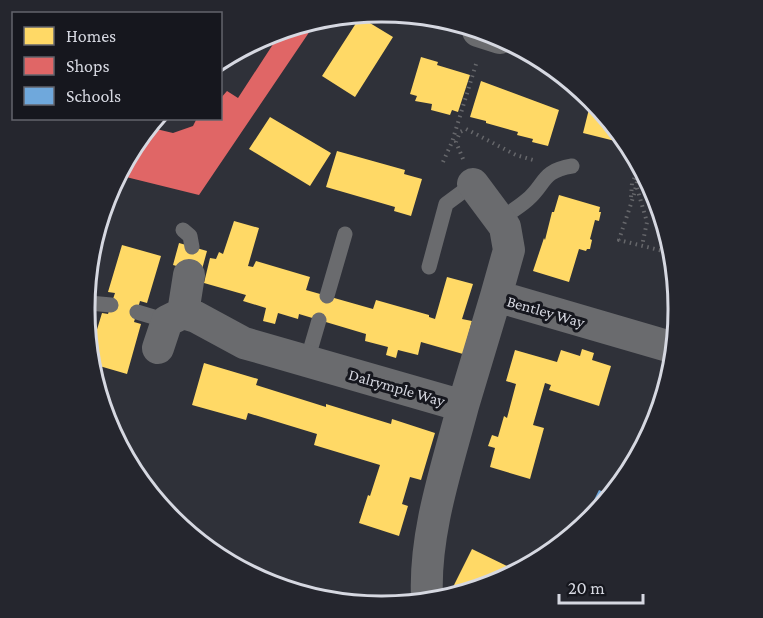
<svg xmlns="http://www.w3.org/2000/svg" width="763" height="618" font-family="'Crimson Pro',serif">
<rect width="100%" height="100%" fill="#2f3139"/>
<path fill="#ffd966" d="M360,17L393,37L355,97L322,76Z
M421,57L438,62L437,65L470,75L458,112L452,110L450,115L431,110L432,104L415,101L417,96L410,94Z
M481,81L559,110L548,146L532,142L533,139L517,135L518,132L486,123V121L470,117Z
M591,101H593L619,142L583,133Z
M270,117L331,153L310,186L249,149Z
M337,151L405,170L404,174L422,179L411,216L394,211L395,207L326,187Z
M559,195L600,207L599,212H601L599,221L595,220L590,239L592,240L590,249H587L586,251L579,249L569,282L533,271L544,238L545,240L552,212H554Z
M234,221L259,228L248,266L253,267L256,261L310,277L306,290L373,309L376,300L429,315V317L435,319L447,277L473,284L462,319L472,321L463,354L421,342L418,355L398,350L396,358L386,355L388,347L365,341L366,334L299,314L298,319L278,313L275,324L263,321L266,308L243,301L246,295L204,283L210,258L216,259L219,252L223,254Z
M179,243L207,251L201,273L173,265Z
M122,245L161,256L147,303L140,301L134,322L141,324L127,374L96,365L92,346L102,313L108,314L115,293L108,292Z
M582,349L594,353L592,360L611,366L599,406L549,390L551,385L545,383L533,425L544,428L530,479L490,467L495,448L488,446L492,435L498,437L504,416L507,418L516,384L506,381L515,350L557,362L561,350L580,356Z
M204,363L258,379L256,385L326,407V404L391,424L392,419L435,433L421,480L410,477L402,504L408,506L399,536L359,523L368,495L370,496L380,465L314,445L317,434L248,413L246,420L192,405Z
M472,549L515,570L495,584L456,591L452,589Z"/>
<path fill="#e06666" d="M314,25L199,195L126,177L129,162L152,128L173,133L193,126L197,118H220V99L227,91L238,98L281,32Z"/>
<path fill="#6fa8dc" d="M599,490L608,494L591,519L581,526Z"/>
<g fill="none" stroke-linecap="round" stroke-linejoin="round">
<path stroke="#66676b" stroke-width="4" stroke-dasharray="1.5 4.5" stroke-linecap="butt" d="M463,159L456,142L460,132L466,129L516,155L533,160
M443,162L452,142L477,61
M639,170C636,194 626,217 619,240L667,252
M637,188L647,222L642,246
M631,197L632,183L637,173"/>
<path stroke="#6a6b6e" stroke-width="15" d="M499,220C509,213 519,207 527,200C546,184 541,171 572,166
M183,230L190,236L192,247
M429,267L446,204L473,184
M327,296L345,234
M85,306L89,303L111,305
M137,312L167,321
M307,361L319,320"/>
<path stroke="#6a6b6e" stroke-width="32" d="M478,31L500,38
M473,184L505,227L509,250L496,296
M183,313L189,275
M158,348L167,321L183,313L196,317L244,343L463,406C447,467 424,533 427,597
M463,406L496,296L671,347"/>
</g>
<g text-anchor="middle" stroke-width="6" stroke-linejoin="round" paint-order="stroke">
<g font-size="16" fill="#d6d8e1" stroke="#16171e">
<text transform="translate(546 311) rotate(16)" y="6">Bentley Way</text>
<text transform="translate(397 387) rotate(16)" y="6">Dalrymple Way</text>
</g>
</g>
<path d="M0 0H763V618H0ZM381 22H382A286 286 0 0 1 668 308V310A286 286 0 0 1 382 596H381A286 286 0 0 1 95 310V308A286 286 0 0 1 381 22Z" fill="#25262e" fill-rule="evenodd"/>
<path fill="none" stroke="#d6d8e1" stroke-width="3" d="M381 22H382A286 286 0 0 1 668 308V310A286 286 0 0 1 382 596H381A286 286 0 0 1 95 310V308A286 286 0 0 1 381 22Z"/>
<rect x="12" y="12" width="210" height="108" fill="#16171e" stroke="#63646c" stroke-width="1.5"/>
<rect x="24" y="27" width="30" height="18" fill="#ffd966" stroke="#63646c" stroke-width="1.5"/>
<text x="66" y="42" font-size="18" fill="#d6d8e1">Homes</text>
<rect x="24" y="57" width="30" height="18" fill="#e06666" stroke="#63646c" stroke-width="1.5"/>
<text x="66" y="72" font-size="18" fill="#d6d8e1">Shops</text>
<rect x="24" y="87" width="30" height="18" fill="#6fa8dc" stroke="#63646c" stroke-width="1.5"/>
<text x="66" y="102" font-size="18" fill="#d6d8e1">Schools</text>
<path d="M559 594v9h84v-9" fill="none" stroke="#d6d8e1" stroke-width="3"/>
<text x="568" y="594" font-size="18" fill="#d6d8e1" stroke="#16171e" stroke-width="4.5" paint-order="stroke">20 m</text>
</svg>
